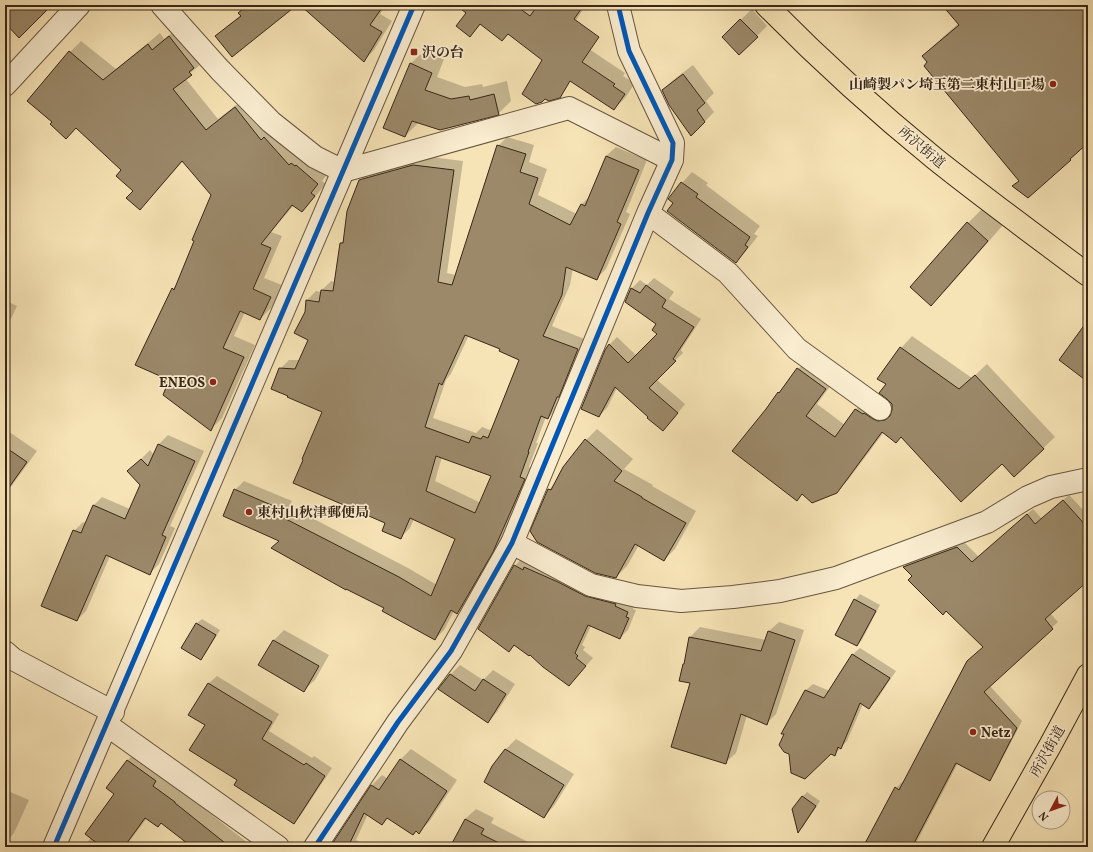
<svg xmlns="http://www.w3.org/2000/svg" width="1093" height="852" font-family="Vollkorn,'Noto Serif JP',serif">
<rect width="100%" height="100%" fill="#f7e4b6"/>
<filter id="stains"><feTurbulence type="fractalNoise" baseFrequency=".005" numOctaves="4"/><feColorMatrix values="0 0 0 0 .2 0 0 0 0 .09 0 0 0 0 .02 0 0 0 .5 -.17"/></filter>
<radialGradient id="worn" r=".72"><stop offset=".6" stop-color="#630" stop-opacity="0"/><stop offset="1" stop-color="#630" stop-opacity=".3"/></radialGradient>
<path fill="#0003" fill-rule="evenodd" d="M247,5H299L296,8L294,6L216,36L227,26L241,15L239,13Z
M301,5H386L380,14L392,21L374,50L364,60Z
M457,5H586L556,51L509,33L502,40L481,24L470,36L467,13Z
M643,5H649L646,8Z
M943,5H1088V142L1070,159L1020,180L923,56L944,36L959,23Z
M752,9L767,26L739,54L723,37Z
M181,26L202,63L185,78L218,119L248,96L329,172L322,181L326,184L313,199L302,211L294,205L271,232L282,236L264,278L282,285L272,307L260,319L245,312L234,336L255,345L222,418L210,430L171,379L172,289L178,284L213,195L183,161L151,197L140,208L134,191L122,170L70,52L81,41L116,69L160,33L164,39Z
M589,49L625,73L623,76L635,83L625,98L614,109L564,76Z
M424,51L444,59L437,77L465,87L482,84L483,87L507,81L511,101L498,114L419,122L405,136L410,64Z
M693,65L714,93L706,101L714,112L692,135L663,90L672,81Z
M507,137L534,145L529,162L547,169L538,195L577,214L582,204L589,197L606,156L616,147L647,160L626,212L630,214L606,269L596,279L573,268L570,285L552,326L587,340L557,409L548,418L546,417L536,443H538L529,467L533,470L502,541L466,604L457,613L454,611L444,630L435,639L385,608L280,540L235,490L244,481L292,501L289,506L408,568L437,585L456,539L414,519L410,528L400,538L387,522L324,412L280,369L289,360H300L309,340L306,312L307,300L316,291L321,292L322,290L331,281L335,282L341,243L344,239L360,180L369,171L423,156L463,161L447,273L456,275L498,146ZM469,335L501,349L520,359L493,427L490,430L482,427L476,433L433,418L446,380L451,374ZM442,457L493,475L481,503L435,481Z
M692,172L708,183L706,185L760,226L754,234L758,236L746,251L736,262L675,202L682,183Z
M984,207L1003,225L947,289L931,304L968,223Z
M654,278L674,292L669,299L701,319L681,350L683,353L656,379L685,404L671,422L649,417L617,388L607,408L599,416L609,345L617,337L637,356L659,333L657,324L626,302L632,288L640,280L647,285Z
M5,300L17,306L8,325L5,328Z
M912,336L972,378L987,364L1055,437L1014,476L1002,463L901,436L884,432L848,480L836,492L803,493L796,500L767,410L779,392L785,386L798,369L810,357L837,377L817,404L845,425L856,409L867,398L890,410H893L887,384L901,348Z
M5,429L37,451L5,495Z
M597,429L633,459L624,469L653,485L652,486L696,511L675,549L664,560L639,545L627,566L616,577L549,490L556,482L586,440Z
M168,435L204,451L170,526L175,528L159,564L150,573L110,556L86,611L77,620L74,531L83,522L86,523L93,506L102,497L130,509L141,485L138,462L150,450L154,455L159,444Z
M1069,495L1088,515V580L1050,613L1058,622L989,685L1022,721L995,773L989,779L958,763L914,847H864L896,788L902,782L904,783L984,647L904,567L910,561L963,541L979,557L1033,509L1042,519Z
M522,558L635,604L633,609L636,610L628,630L620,638L591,626L582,645L585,647L583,650L593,658L569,685L530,654L515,645L509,651L515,566Z
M860,594L880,605L862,640L857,645L836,634L855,600Z
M202,619L220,630L206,653L201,659L196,624Z
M779,622L804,630L776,714L766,724L747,715L736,753L726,762L684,664L685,662L690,637L700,627L766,640L769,631Z
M284,630L329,655L315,680L304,690L260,665L274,640Z
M860,648L896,671L876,701L869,708L863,704L847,741L834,755L830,753H790L785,734L783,733L806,690L813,684L830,691L853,654Z
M460,665L483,680L493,670L515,684L497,712L488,722L440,689L451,674Z
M217,676L279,714L269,731L312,758L314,756L332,768L301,815L294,823L239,780L206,725L189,715L209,683Z
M516,739L574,774L554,806L543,817L505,750Z
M411,749L457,780L429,822L419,832L388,817L382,824L368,814L356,840L369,847H331L372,785L382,775L388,779L400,760Z
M1088,749V761L1083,753Z
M138,750L184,793L253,847H194L161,822L147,818L125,847H83L91,838L115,794L107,788L128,760Z
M8,791L29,800L14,833L5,843V794Z
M807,792L820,801L803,827L798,831L802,797Z
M476,809L494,818L491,823L530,843L528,847H451L465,819Z"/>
<path fill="#9b896a" stroke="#382718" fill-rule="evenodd" d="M5,5H52L19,38L5,23Z
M248,5H297L232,57L215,36L241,16L238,13Z
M300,5H384L370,25L382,32L364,62Z
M456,5H515L530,16L538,5H584L574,19L599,37L582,62L615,84L613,86L625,94L614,110L570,81L560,98L549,101L545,99L542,102L536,104L522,94L542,60L508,34L502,41L480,24L470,37L456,26L466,13Z
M942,5H1088V143L1070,159L1071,160L1028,198L1012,186L1019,181L924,66L927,62L922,56L959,25Z
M740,19L758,37L739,55L722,37Z
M169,36L194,68L189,72L192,75L173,89L206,130L235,107L261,140L264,137L289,165L291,163L295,166L296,165L318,184L311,193L315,196L302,212L292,205L261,244L271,248L253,289L271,297L260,320L240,311L223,348L244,357L211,431L163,395L169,380L135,365L172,288L174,290L194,241L192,240L211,195L182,161L140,210L126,198L133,191L116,176L121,170L76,128L66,139L50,124L52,122L27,101L69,51L103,80L148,44L152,50Z
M410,63L432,73L425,90L451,99L469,96L470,100L494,94L499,115L440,130L412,121L405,137L383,128Z
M683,74L705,103L697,110L705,122L691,136L669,105L662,90Z
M497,145L526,154L520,172L538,178L529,204L570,225L581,204L585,206L606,156L639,170L617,222L621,224L597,280L566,267L562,295L543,336L578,349L559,397H557L548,419L541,416L528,452H529L520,477L525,479L493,552L457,614L451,610L435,640L382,611L384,608L346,589V590L271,548L279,541L223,516L234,489L283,510L280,516L399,577L431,596L455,539L410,518L401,539L382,531L385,523L293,483L303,460L302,459L322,412L287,397L288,396L271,389L279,368L295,369L308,340L294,333L305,312L306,300L319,302L321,290L333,291L340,243H343L347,211L359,180L413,165L454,170L438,282L452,285ZM465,335L500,349L499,351L519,360L488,438L483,436L481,439L472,436L469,443L425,427L439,383L442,385ZM436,456L491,476L475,513L426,491Z
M681,182L698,194L696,197L750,237L745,245L748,247L736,263L667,211L673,203L668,199Z
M967,222L988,241L931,306L910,287Z
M646,285L666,300L662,307L694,327L673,359L676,361L649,388L678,413L663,431L647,418L648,417L615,387L599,417L581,409L605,350L609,344L628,363L657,334L652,330L656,324L625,302L631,288L640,293Z
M1088,320V382L1059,360Z
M900,347L959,389L975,375L1044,449L1014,477L1002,464L961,502L901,437L896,443L882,432L837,493L812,503L802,494L797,501L732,451L766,409L778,392L779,393L797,368L826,389L806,416L835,437L855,409L863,414L864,413L873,419L878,421L885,420L890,416L892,410V404L887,399L879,393L886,384L877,379Z
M585,439L622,471L614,481L642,497V498L686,523L664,561L635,544L616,578L595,573L537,542L530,531L548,489L551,490L563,467Z
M158,444L195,461L162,535L166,537L150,575L106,555L77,621L41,606L73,530L81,533L93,505L125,519L140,485L127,471L141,459L148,466Z
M5,447L27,462L5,493Z
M1063,500L1088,528V581L1045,619L1053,629L984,692L1017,728L990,781L956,763L912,847H863L895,787L899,790L967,661L983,647L946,611L943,615L908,580L912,576L903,567L957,547L972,562L1027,514L1035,524Z
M514,565L523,570L524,567L558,582L585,596L616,604L615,606L628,612L626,617L629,618L620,639L588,625L575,653L578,656L576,658L586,666L569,686L543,667L530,655L529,656L514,645L509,652L478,629Z
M854,599L876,611L857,646L835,635Z
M196,623L216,635L201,660L181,648Z
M768,631L795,640L767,725L741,714L726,764L671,747L690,683L679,681L683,664H684L689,637L761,651Z
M273,640L319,666L304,692L258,665Z
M852,654L890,678L869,709L860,703L841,749L838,747L835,756L831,754L805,779L791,773L789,754L784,752L779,745L784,734H781L805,690L824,698Z
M450,674L475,691L483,679L506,694L488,723L438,689Z
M208,683L272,722L262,739L304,765L306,763L325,776L294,824L234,785L237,780L189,750L205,725L188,715Z
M505,749L564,785L544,818L484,782L492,766Z
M400,759L447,791L419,834L416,831L413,835L387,818L382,825L364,813L348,847H330L371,785L379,790Z
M127,760L156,781L153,786L175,802V803L230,847H192L161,823L158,827L145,818L124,847H102L85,834L114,794L106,788Z
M802,796L816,806L798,833L792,809Z
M465,819L484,829L481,834L507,847H450Z"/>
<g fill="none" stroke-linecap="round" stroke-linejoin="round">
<g stroke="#685640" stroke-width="24">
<path id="minor" d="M162,5L220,70L271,122L315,157L343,171L569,108L672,160
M5,85L79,5
M648,213L728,273L797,349L880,409
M512,543L591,585L637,596L681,601L733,597L780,591L836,578L987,522L1028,497L1051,487L1088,479
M5,652L13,659L113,712
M107,725L278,847
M54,847L414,5
M315,847L398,722L451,651L512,543L648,213L672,160L673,143L629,51L618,5"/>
</g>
<g stroke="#382718" stroke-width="24">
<path id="major" d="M766,5C819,59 875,110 934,158C984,198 1036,236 1088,275
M993,847L1051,744L1088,675"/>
</g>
<use href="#minor" stroke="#faedd0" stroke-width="22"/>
<use href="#major" stroke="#f7e4b6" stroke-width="22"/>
<g stroke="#faedd0" stroke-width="8">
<path id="cycleway" d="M54,847L414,5
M315,847L398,722L451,651L512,543L648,213L672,160L673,143L629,51L618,5"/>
</g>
<use href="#cycleway" stroke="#0057b8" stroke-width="5"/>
</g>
<g fill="#8f2418" stroke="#faedd0" stroke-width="1.5">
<rect x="410" y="48" width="8" height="8" rx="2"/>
<circle cx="1053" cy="84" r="4"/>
<circle cx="213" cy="382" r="4"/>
<circle cx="249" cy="512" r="4"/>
<circle cx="973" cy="732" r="4"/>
</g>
<g text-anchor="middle" stroke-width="3.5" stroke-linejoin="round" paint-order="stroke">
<g font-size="14" font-weight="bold" fill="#382718" stroke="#faedd0" text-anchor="start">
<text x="422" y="57">沢の台</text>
<text x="1045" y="89" text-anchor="end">山崎製パン埼玉第二東村山工場</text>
<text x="205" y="387" text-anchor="end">ENEOS</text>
<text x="257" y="517">東村山秋津郵便局</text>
<text x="981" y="737">Netz</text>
</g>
<g font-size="14" fill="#382718" stroke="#faedd0">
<text transform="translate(922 147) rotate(40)" y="5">所沢街道</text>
<text transform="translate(1047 751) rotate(-61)" y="5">所沢街道</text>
</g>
</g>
<rect width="1093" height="852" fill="none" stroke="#f7e4b6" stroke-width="20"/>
<rect x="6" y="6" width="1081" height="840" fill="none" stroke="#382718" stroke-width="2"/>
<rect x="10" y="10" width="1073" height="832" fill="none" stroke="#382718"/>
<g transform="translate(1051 810) rotate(229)"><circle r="19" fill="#faedd0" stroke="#ac9e86"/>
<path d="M0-3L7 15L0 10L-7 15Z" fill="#8f2418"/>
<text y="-6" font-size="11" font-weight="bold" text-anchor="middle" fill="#382718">N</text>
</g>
<rect width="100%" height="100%" filter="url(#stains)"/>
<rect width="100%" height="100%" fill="url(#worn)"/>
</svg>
